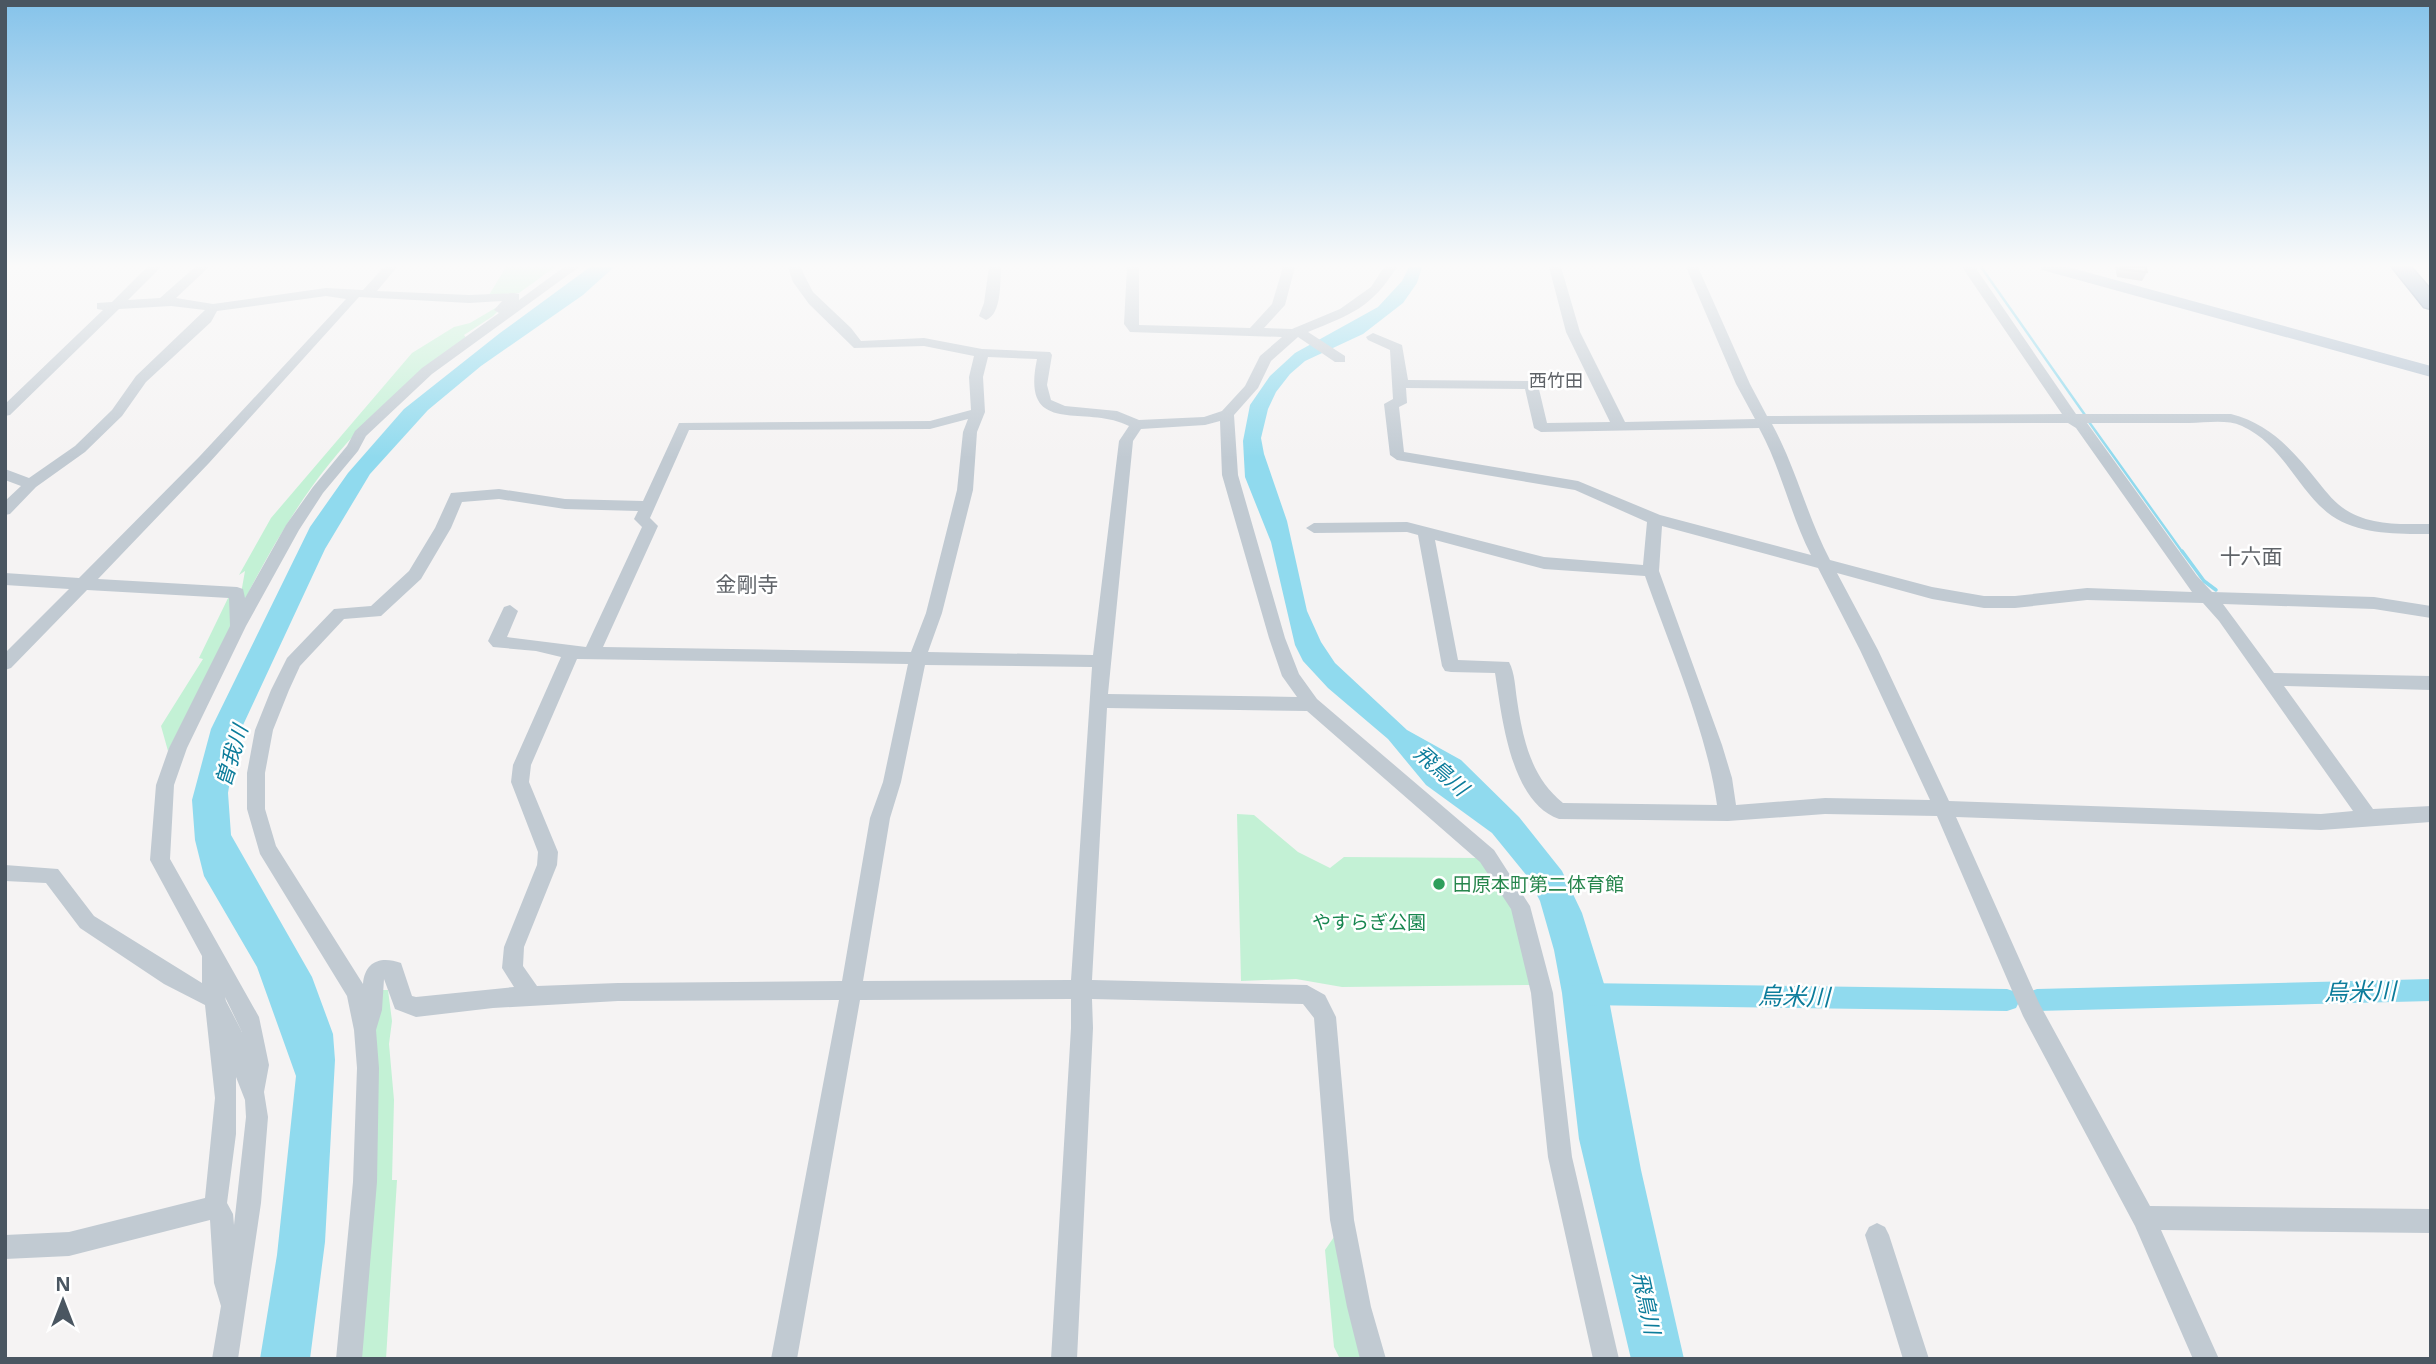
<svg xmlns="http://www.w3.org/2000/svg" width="2436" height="1364" font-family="'Noto Sans','Noto Sans JP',sans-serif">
<rect width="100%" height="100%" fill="#f5f3f3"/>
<path fill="#c3f1d5" d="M506,267H555L519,293L489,295Z
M509,300L493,316L464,335L467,339C434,366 398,392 367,422C315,473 278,535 245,599H240L245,571L239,575L271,518L412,353L454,327L470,323Z
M230,594L231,627L168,751L161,726L203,659L199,658Z
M1237,814L1254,815L1298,852L1330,868L1344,857L1479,858L1513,910L1533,985L1342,987L1296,979L1241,981Z
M378,990H388L392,1021L389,1044L394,1100L392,1180H397L386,1359H356Z
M1334,1237L1369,1359H1340L1334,1347L1325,1250Z"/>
<path fill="#90daee" d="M590,267H614L583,295L481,366L428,410L370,474L325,549L237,738L228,793L231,835L312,977L333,1034L335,1060L325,1242L310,1359H260L277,1255L296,1076L257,967L204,876L195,840L192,800L211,729L310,527L348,473L404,409L500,333Z
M1409,267H1422L1417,283L1403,303L1363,334L1305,361L1290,374L1276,392L1268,409L1261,438L1264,454L1287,521L1307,611L1321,642L1335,663L1407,730L1461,760L1519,817L1562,871L1582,913L1609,1000L1641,1170L1684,1359H1631L1579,1139L1562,993L1554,950L1540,901L1527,876L1492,833L1426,785L1388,739L1328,688L1303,661L1295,645L1271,542L1245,477L1243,441L1250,405L1270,376L1295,353L1378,307L1402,281Z"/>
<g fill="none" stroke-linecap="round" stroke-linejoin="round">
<path stroke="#90daee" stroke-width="2.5" d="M1981,267L2085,415
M2089,422L2183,553"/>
<path stroke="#90daee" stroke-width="3.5" d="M2182,551L2204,581L2216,590"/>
<path fill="#90daee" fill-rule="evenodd" d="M2431,979V1001L2037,1011L2028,1008L2024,1000L2028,992L2037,989Z
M1581,983L2007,989L2016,992L2020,1000L2016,1008L2007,1011L1581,1005L1572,1002L1568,994L1572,986Z"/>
<g stroke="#7690ad" stroke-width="3">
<path id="highway" d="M2392,267H2411L2431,290V309L2424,307Z"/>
</g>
<path fill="#c1cad2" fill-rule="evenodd" d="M147,267H161L128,300L160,298L195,267H209L176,298L213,304L326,288L363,290L384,267H397L377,291L469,295L514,293L519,294V300L564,267H579L432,374L366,436L358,451L323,493L299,530L246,626L187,748L174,785L170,859L259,1017L269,1065L264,1092L268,1117L261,1203L238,1359H212L221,1306L214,1283L210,1220L69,1256L5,1259V1235L69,1232L205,1198L215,1098L205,1005L164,984L80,928L46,883L5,881V865L58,869L94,916L202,983V956L150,860L156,785L169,748L230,626L229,598L87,590L11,668L5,670V653L69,589L5,585V573L79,578L199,457L346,299L326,296L217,311L211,322L146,382L122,416L85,452L36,487L10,514L5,515V501L21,486L5,480V469L29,478L75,446L112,410L136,376L205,310L171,306L119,309L10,415L5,416V404L103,310L97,309V303L112,302ZM359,297L469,303L502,301L494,310L499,313L422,368L355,431L347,446L313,487L286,525L245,598L243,589L237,587L98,579L209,463ZM225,997L242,1032L226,1001ZM236,1077L245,1100L246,1117L234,1225L233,1214L227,1203L236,1134Z
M788,267H800L813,292L851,328L861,341L924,338L982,349L1050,352L1052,355L1047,385L1051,400L1065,406L1117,411L1139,420L1204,417L1222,411L1245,386L1260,356L1282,337L1130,332L1124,324L1127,267H1139V325L1250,328L1272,304L1283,267H1295L1285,305L1264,328L1292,329L1340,309L1371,287L1384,267H1397C1371,308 1352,314 1308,332L1345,356V362H1335L1298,337L1271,361L1258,388L1234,415L1238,475L1285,638L1299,674L1317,699L1494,850L1530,906L1553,993L1572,1157L1619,1359H1593L1548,1157L1531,993L1511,909L1480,862L1307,711L1107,708L1092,980L1307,985L1325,995L1336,1017L1354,1220L1371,1307L1386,1359H1360L1347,1307L1330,1220L1314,1018L1303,1004L1092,999L1093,1028L1077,1359H1051L1071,1028V999L860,1000L797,1359H771L839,1000L618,1001L493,1008L416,1017L395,1009L384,979L382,1010L376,1030L379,1068L377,1182L362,1359H336L353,1182L357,1068L354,1030L347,996L260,854L247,809V773L255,730L271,690L287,658L334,609L371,606L409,571L435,528L451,493L499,489L565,499L643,501L679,423L930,421L971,410L969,377L974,356L924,346L854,348L809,304L793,282ZM988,357L1037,359C1020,439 1085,403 1129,426L1119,441L1093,655L928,652L942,613L973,490L977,432L985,412L983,377ZM968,419L963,432L957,490L926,613L911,652L603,647L658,526L650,518L689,430L930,429ZM1220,421L1222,475L1269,638L1282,676L1297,697L1108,694L1133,441L1141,429L1205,425ZM499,499L565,509L638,511L634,519L642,527L586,647L507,637L518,611L510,605L504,607L488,641L493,647L536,651L561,657L513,765L511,782L538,852L537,865L504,947L502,968L514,987L416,997L412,996L401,963C381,956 365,961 363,984L276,846L265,809V773L273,730L289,690L300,666L344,619L381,616L421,579L451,528L462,502ZM577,659L908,664L883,782L870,818L842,981L618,983L537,986L523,966L524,947L557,865L558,852L529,782L531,765ZM925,665L1092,667L1071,980L863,981L890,818L901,782Z
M989,267H1001C1000,282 1002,314 986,320L979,316L984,303Z
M1549,267H1561L1580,332L1625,422L1755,419L1736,384L1686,267H1698L1750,384L1767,416L2062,414L1962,267H1975L2076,414H2231C2271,424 2294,452 2319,483C2327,493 2335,503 2346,510C2371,526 2402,524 2431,524V534C2399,534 2360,535 2332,516C2297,491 2284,445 2242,426C2226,419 2206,423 2189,423C2155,423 2121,423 2087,423L2197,576L2212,592L2374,597L2431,606V618L2374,609L2223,604L2274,673L2431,676V690L2284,686L2373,809L2431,806V822L2321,830L1956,817L2039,1003L2150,1206L2431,1209V1233L2161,1230L2219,1359H2193L2135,1226L2023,1016L1937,816L1825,814L1728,821L1559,819C1510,802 1502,716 1495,673L1451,672L1445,671L1442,666L1418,535L1407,532L1314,533L1306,528L1314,523L1407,522L1544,557L1643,565L1647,522L1575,490L1397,460L1390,455L1384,404L1393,399L1390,350L1368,340L1366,337L1373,333L1402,345L1408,380L1531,381L1538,385L1547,423L1610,422L1566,332ZM1406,388L1525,389L1534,428L1541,432L1759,428C1781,468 1790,514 1811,555L1660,515L1578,481L1404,452L1399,407L1407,403ZM2068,423L2076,428L2192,592L2087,588L2015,596H1984L1932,587L1830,560C1807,516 1796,468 1772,424ZM1662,526L1818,568L1860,650L1930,800L1825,798L1736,805L1732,778L1722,745L1659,571ZM1435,540L1544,569L1645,576C1670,647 1707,732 1717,805L1563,803C1531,777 1523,740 1517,700C1515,688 1515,673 1509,662L1458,660ZM1837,573L1932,599L1984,608H2015L2087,600L2203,603L2219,621L2353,811L2321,814L1949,801L1878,650Z
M1877,1223L1885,1227L1889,1235L1929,1359H1903L1865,1235L1869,1227Z"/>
<path fill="#b3c2d1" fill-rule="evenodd" d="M2040,267H2068L2431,366V377L2042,270Z"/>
<use href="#highway" fill="#8ba5c1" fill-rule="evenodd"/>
</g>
<path fill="#b0b2b7" d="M2115,267H2146L2147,272L2142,281L2117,277Z"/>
<path fill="#cdcfd5" stroke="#909195" stroke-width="2" d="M2121,267H2146L2147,272L2121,269Z"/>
<linearGradient id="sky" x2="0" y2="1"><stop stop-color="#85c3ea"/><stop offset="0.58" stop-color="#fafafa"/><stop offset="1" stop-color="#fafafa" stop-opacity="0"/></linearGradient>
<rect width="2436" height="458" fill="url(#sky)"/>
<circle fill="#2e9e5b" stroke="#fff" stroke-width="2.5" cx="1439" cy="884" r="7"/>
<g text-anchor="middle" stroke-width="5" stroke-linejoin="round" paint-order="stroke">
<g font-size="18" fill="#5f6368" stroke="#fff">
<text x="1556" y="387">西竹田</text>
</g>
<g font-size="19" fill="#27864d" stroke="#fff" text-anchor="start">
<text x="1453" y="891">田原本町第二体育館</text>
</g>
<g font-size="19" fill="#17864f" stroke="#fff">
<text x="1369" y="929">やすらぎ公園</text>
</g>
<g font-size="21" fill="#5f6368" stroke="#fff">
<text x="2251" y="564">十六面</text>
<text x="747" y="592">金剛寺</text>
</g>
<g font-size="21" font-style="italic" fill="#0c7c9b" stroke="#fff">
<text transform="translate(232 756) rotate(-73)" y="7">曽我川</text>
<text transform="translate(1441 771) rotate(41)" y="7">飛鳥川</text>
<text transform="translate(1646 1303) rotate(78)" y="7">飛鳥川</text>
</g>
<g font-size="24" font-style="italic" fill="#0c7c9b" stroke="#fff">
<text transform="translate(2360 992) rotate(-1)" y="8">烏米川</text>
<text transform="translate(1794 997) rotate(1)" y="8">烏米川</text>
</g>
</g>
<rect width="2436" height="1364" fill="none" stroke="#4a5661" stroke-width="14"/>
<g transform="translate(63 1301)" stroke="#ffffff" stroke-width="5" paint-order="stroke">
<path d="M0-5L12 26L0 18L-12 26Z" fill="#4a5661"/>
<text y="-10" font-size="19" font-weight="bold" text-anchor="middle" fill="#4a5661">N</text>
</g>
</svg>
